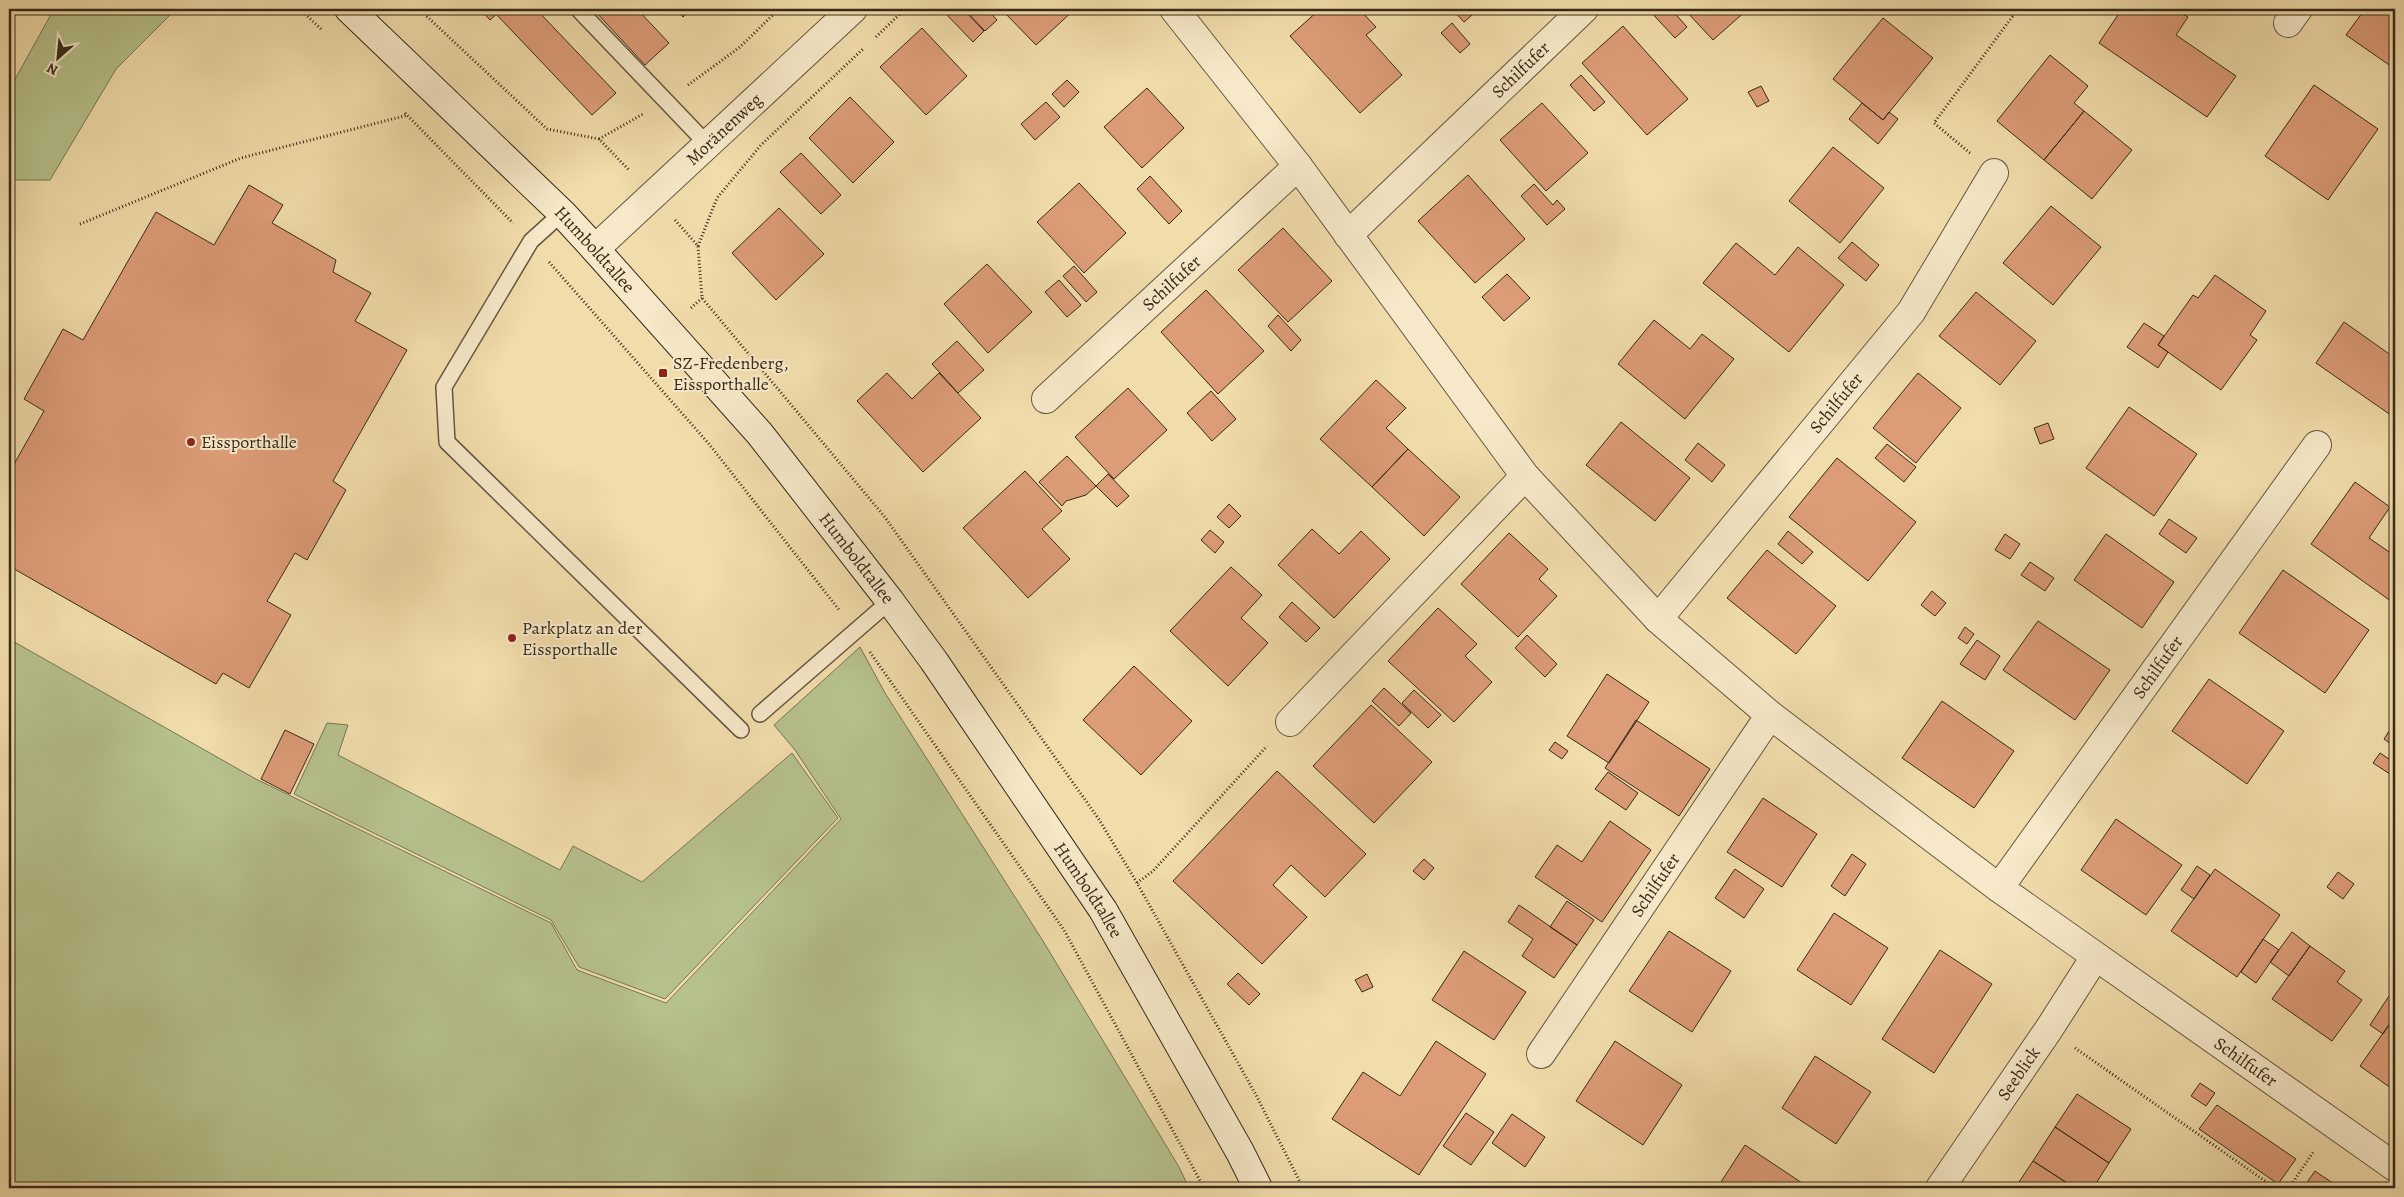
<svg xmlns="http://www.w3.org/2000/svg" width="2404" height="1197" font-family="Alegreya,serif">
<rect width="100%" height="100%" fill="#f1dcab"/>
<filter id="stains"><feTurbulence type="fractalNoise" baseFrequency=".004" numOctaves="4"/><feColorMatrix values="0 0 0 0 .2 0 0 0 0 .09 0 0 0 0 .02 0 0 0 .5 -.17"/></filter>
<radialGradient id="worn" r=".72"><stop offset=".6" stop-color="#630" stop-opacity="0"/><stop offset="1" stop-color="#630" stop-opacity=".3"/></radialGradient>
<path fill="#b6c18c" stroke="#767652" d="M54,9H176L116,69L50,180H10L9,90Z
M9,639L254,778L551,923L577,970L666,1003L841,819L795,750L774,725L860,647L885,693L1043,941L1179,1167L1189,1188H9Z
M327,723L348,725L338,755L560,870L573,846L642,882L792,753L838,818L665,999L579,967L551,920L294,794Z"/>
<path fill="#dc9c78" stroke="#372a19" d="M480,9H502L490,20Z
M502,9H536L616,93L592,115L496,14Z
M593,9H637L669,43L645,65Z
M676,9H692L683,17Z
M951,9H963L984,31L973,42L946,14Z
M964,9H987L997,20L985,31Z
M1001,9H1075L1036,45Z
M1320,9H1359L1376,27L1366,35L1402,75L1360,113L1290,36Z
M1452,9H1479L1464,22Z
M1648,9H1671L1687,27L1675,38Z
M1684,9H1748L1713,40Z
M2122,9H2175L2188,17L2176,35L2236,76L2207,117L2099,43Z
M2365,9H2395V69L2346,35Z
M1883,18L1933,58L1883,120L1833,79Z
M1452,23L1470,44L1460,53L1441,33Z
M1623,26L1688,99L1647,135L1582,63Z
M922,28L967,76L926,115L880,67Z
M2050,55L2088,86L2074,103L2084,111L2044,160L1997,121Z
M1581,75L1605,102L1594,111L1570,85Z
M1067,80L1079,92L1064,107L1052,94Z
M2314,85L2378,129L2328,200L2265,156Z
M1761,86L1769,101L1757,107L1748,92Z
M1147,88L1184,128L1142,168L1104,127Z
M850,97L894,142L853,183L809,138Z
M1046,102L1060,117L1035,140L1021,124Z
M1542,103L1588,153L1546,191L1500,140Z
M1862,103L1883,120L1889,112L1898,119L1878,144L1849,119Z
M2084,111L2132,150L2092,199L2044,160Z
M1833,147L1884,188L1840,243L1789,201Z
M801,153L841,195L821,214L780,172Z
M1468,175L1525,239L1475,283L1418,221Z
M1150,176L1182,211L1169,224L1137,189Z
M1079,183L1126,233L1084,273L1037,222Z
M1534,184L1553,205L1557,200L1565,209L1547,225L1521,196Z
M249,185L283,205L272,223L336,260L333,272L371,293L355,321L407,350L333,481L346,490L307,560L295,553L267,601L291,615L249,688L223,673L216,684L9,566V473L44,411L24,399L63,329L83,340L156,212L214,245Z
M2051,206L2101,247L2053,305L2003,263Z
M779,208L824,254L776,300L732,253Z
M1283,228L1332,281L1288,322L1238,270Z
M1852,242L1879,265L1866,281L1838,258Z
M1736,243L1775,275L1798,247L1844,285L1789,352L1703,283Z
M987,264L1032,312L988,353L944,304Z
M1074,266L1097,292L1086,302L1063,276Z
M1507,274L1530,298L1504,321L1482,297Z
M2215,275L2266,311L2250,335L2257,340L2221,390L2158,345L2193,295L2198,298Z
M1059,280L1081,305L1067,317L1045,292Z
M1206,290L1264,351L1218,394L1161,332Z
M1976,292L2036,341L2000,385L1939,336Z
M1278,315L1301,340L1291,351L1268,326Z
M1654,320L1690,349L1702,334L1734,359L1685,419L1618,364Z
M2344,322L2395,358V418L2316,363Z
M2144,323L2164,336L2158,345L2168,352L2158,368L2127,347Z
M957,341L984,370L958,393L932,364Z
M887,373L912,399L939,373L981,418L923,472L857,401Z
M1918,373L1961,408L1916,463L1873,428Z
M1376,380L1406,408L1386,428L1408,449L1372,487L1320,439Z
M1128,388L1167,430L1114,479L1075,437Z
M1211,391L1236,419L1212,441L1187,413Z
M2129,407L2197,454L2154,516L2086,468Z
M1621,422L1690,478L1655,521L1586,465Z
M2048,423L2054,439L2040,444L2034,428Z
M1698,443L1725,465L1712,482L1685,460Z
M1887,444L1916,467L1904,482L1875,458Z
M1408,449L1460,497L1424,536L1372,487Z
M1067,456L1096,486L1086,495L1066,501L1062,506L1039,482Z
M1837,458L1916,522L1868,581L1789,517Z
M1025,471L1062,511L1042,529L1070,559L1028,598L963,528Z
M1108,474L1129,496L1117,507L1096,486Z
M2355,482L2390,507L2369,538L2395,556V604L2311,544Z
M1229,504L1241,516L1229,528L1217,517Z
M2169,519L2197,538L2186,553L2159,534Z
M1312,529L1339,554L1361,531L1390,559L1334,618L1278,565Z
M1210,530L1224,542L1215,553L1201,540Z
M1788,531L1813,552L1802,564L1778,544Z
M1509,533L1548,569L1539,579L1557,596L1518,637L1461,584Z
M2005,534L2020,544L2010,559L1995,550Z
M2106,534L2174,582L2142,628L2074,580Z
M1767,550L1836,606L1796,654L1727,598Z
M2030,562L2054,578L2045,591L2021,575Z
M1231,567L1262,595L1241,618L1268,643L1228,686L1170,631Z
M2283,570L2369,630L2325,693L2239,633Z
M1932,591L1946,603L1935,616L1921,605Z
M1292,602L1320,628L1306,642L1279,617Z
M1438,608L1477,644L1465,656L1492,682L1454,722L1388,661Z
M2038,621L2110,670L2075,720L2003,670Z
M1965,627L1974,634L1967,644L1958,638Z
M1527,635L1557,664L1545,677L1515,648Z
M1977,640L2000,656L1985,680L1960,664Z
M1134,666L1192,721L1141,775L1083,720Z
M1607,674L1649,702L1609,763L1567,736Z
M2209,679L2284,731L2247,784L2172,731Z
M1384,688L1411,713L1399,726L1372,701Z
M1414,690L1441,715L1428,728L1402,703Z
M1942,701L2014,751L1974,808L1902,758Z
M1371,705L1432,762L1374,823L1313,766Z
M1636,720L1710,769L1679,816L1605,768Z
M2393,725L2395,726V747L2384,739Z
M285,730L314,744L290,794L261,779Z
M1555,742L1568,751L1562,759L1549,750Z
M2380,753L2395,763V773L2393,776L2373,763Z
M1277,771L1366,854L1325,897L1291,865L1273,885L1307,917L1262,964L1173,881Z
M1608,772L1638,793L1626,810L1595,789Z
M1763,798L1817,834L1782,887L1727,852Z
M2116,819L2182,865L2146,915L2081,870Z
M1610,821L1651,850L1602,922L1535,877L1557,845L1582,862Z
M1852,854L1866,864L1845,896L1831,886Z
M1424,859L1434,868L1424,880L1413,871Z
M2197,866L2210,875L2194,899L2181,890Z
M1735,869L1764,889L1744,918L1715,898Z
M2215,869L2280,915L2237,977L2171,931Z
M2338,872L2354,884L2343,899L2327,887Z
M1567,901L1594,920L1577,945L1550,927Z
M1519,905L1577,945L1554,978L1522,956L1533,939L1508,922Z
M1834,913L1888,948L1851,1005L1797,970Z
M1669,931L1731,971L1692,1032L1629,991Z
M2292,932L2310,946L2289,976L2270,962Z
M2263,939L2279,950L2256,983L2241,972Z
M2310,946L2345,971L2337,982L2362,1000L2332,1041L2272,999Z
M1940,950L1992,984L1934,1073L1882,1039Z
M1464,951L1526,992L1494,1040L1432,1000Z
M1238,973L1260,994L1249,1005L1227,984Z
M1367,974L1373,987L1362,992L1355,980Z
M2389,996L2395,1000V1016L2383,1034L2370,1025Z
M2395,1016V1091L2360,1066Z
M1436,1041L1486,1074L1419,1175L1332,1119L1363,1072L1400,1096Z
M1615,1041L1682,1085L1643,1145L1576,1101Z
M1815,1056L1871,1092L1836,1144L1782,1108Z
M2200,1083L2215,1093L2206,1106L2191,1096Z
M2077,1094L2131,1129L2109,1163L2055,1127Z
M2217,1105L2296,1159L2278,1184L2199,1129Z
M1466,1113L1494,1132L1471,1165L1443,1146Z
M1512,1114L1545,1137L1525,1167L1492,1143Z
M2055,1127L2109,1163L2093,1188H2075L2033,1161Z
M1745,1145L1802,1183L1798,1188H1717Z
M2033,1161L2075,1188H2015Z
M2315,1171L2340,1188H2303Z"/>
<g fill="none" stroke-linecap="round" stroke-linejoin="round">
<g stroke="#66563e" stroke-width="18">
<path id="lane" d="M578,9L708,145
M562,213L531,241L444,387L447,442L741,730
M760,714L890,601"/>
</g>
<g stroke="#66563e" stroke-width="30">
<g id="street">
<path id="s1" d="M1174,9L1298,166L1525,476L1658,619L1770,715L1999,888L2395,1167"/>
<path d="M2288,23L2298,9"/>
<path id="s2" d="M1348,235L1584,9"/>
<path id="s3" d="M595,249L853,9"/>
<path id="s4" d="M1046,399L1298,166"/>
<path id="s5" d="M1658,619L1911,312L1994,173"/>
<path d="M1290,722L1525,476"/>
<path id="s6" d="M1999,888L2317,445"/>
<path id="s7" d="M1541,1054L1770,715"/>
<path id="s8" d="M1940,1188L2049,1029L2095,957"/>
</g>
</g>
<g stroke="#372a19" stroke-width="30">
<g id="secondary">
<path id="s9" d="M349,9L562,213L595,249L760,434L890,601L934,661L1103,910L1240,1152L1258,1188"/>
</g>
</g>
<path stroke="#372a19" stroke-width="3" stroke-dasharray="1 2.5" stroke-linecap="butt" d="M300,9L321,29
M419,9L547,129L599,139L630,171
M876,37L905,9
M688,85L740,47L779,9
M405,113L513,223
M599,139L643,114
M1970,153L1934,123L2018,9
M675,220L698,246L702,298L884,516L1098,818L1137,883L1256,1095L1303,1188
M80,224L241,158L408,115
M698,246L717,198L761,145L864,48
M549,262L709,444L840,611
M691,308L702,298
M870,652L1064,930L1204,1188
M1137,883L1153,871L1267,746
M2075,1048L2275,1188
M2289,1188L2314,1151"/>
<use href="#lane" stroke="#f6e8c8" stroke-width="15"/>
<use href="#street" stroke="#f6e8c8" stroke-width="28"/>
<use href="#secondary" stroke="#f6e8c8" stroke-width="28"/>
</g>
<g fill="#8f2418" stroke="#f6e8c8" stroke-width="2">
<rect x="658" y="368" width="10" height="10" rx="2.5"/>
<circle cx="191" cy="442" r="5"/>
<circle cx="512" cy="638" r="5"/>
</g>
<g text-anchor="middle" stroke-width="4" stroke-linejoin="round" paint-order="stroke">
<g font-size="18" fill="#372a19" stroke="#f6e8c8">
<text dy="6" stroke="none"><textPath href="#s2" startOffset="239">Schilfufer</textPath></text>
<text dy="6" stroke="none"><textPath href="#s3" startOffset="176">Moränenweg</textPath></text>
<text dy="6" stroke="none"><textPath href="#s9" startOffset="344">Humboldtallee</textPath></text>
<text dy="6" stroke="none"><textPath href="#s4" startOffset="171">Schilfufer</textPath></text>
<text dy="6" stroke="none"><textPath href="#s5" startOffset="280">Schilfufer</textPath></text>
<text dy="6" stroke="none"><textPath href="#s9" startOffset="749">Humboldtallee</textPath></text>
<text dy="6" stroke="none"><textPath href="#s6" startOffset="272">Schilfufer</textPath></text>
<text dy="6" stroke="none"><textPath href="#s7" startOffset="204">Schilfufer</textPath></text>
<text dy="6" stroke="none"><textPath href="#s9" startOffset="1154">Humboldtallee</textPath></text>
<text dy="6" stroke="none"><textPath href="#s1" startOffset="1516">Schilfufer</textPath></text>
<text dy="6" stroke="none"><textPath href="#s8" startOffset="139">Seeblick</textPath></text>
</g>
<g font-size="18" fill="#372a19" stroke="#f6e8c8" text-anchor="start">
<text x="673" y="369">SZ-Fredenberg,<tspan x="673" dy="21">Eissporthalle</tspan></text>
<text x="201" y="448">Eissporthalle</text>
<text x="522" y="634">Parkplatz an der<tspan x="522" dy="21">Eissporthalle</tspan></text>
</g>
</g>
<rect width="2404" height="1197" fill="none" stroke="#f1dcab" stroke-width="30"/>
<rect x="10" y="10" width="2384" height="1177" fill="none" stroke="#372a19" stroke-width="2.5"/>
<rect x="15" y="15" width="2374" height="1167" fill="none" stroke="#372a19"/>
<g transform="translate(58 58) rotate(207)" stroke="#f6e8c8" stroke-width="4" paint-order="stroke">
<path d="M0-4L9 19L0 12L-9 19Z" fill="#372a19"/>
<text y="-8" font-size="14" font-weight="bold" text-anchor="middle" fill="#372a19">N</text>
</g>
<rect width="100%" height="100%" filter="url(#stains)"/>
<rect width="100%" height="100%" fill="url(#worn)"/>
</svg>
